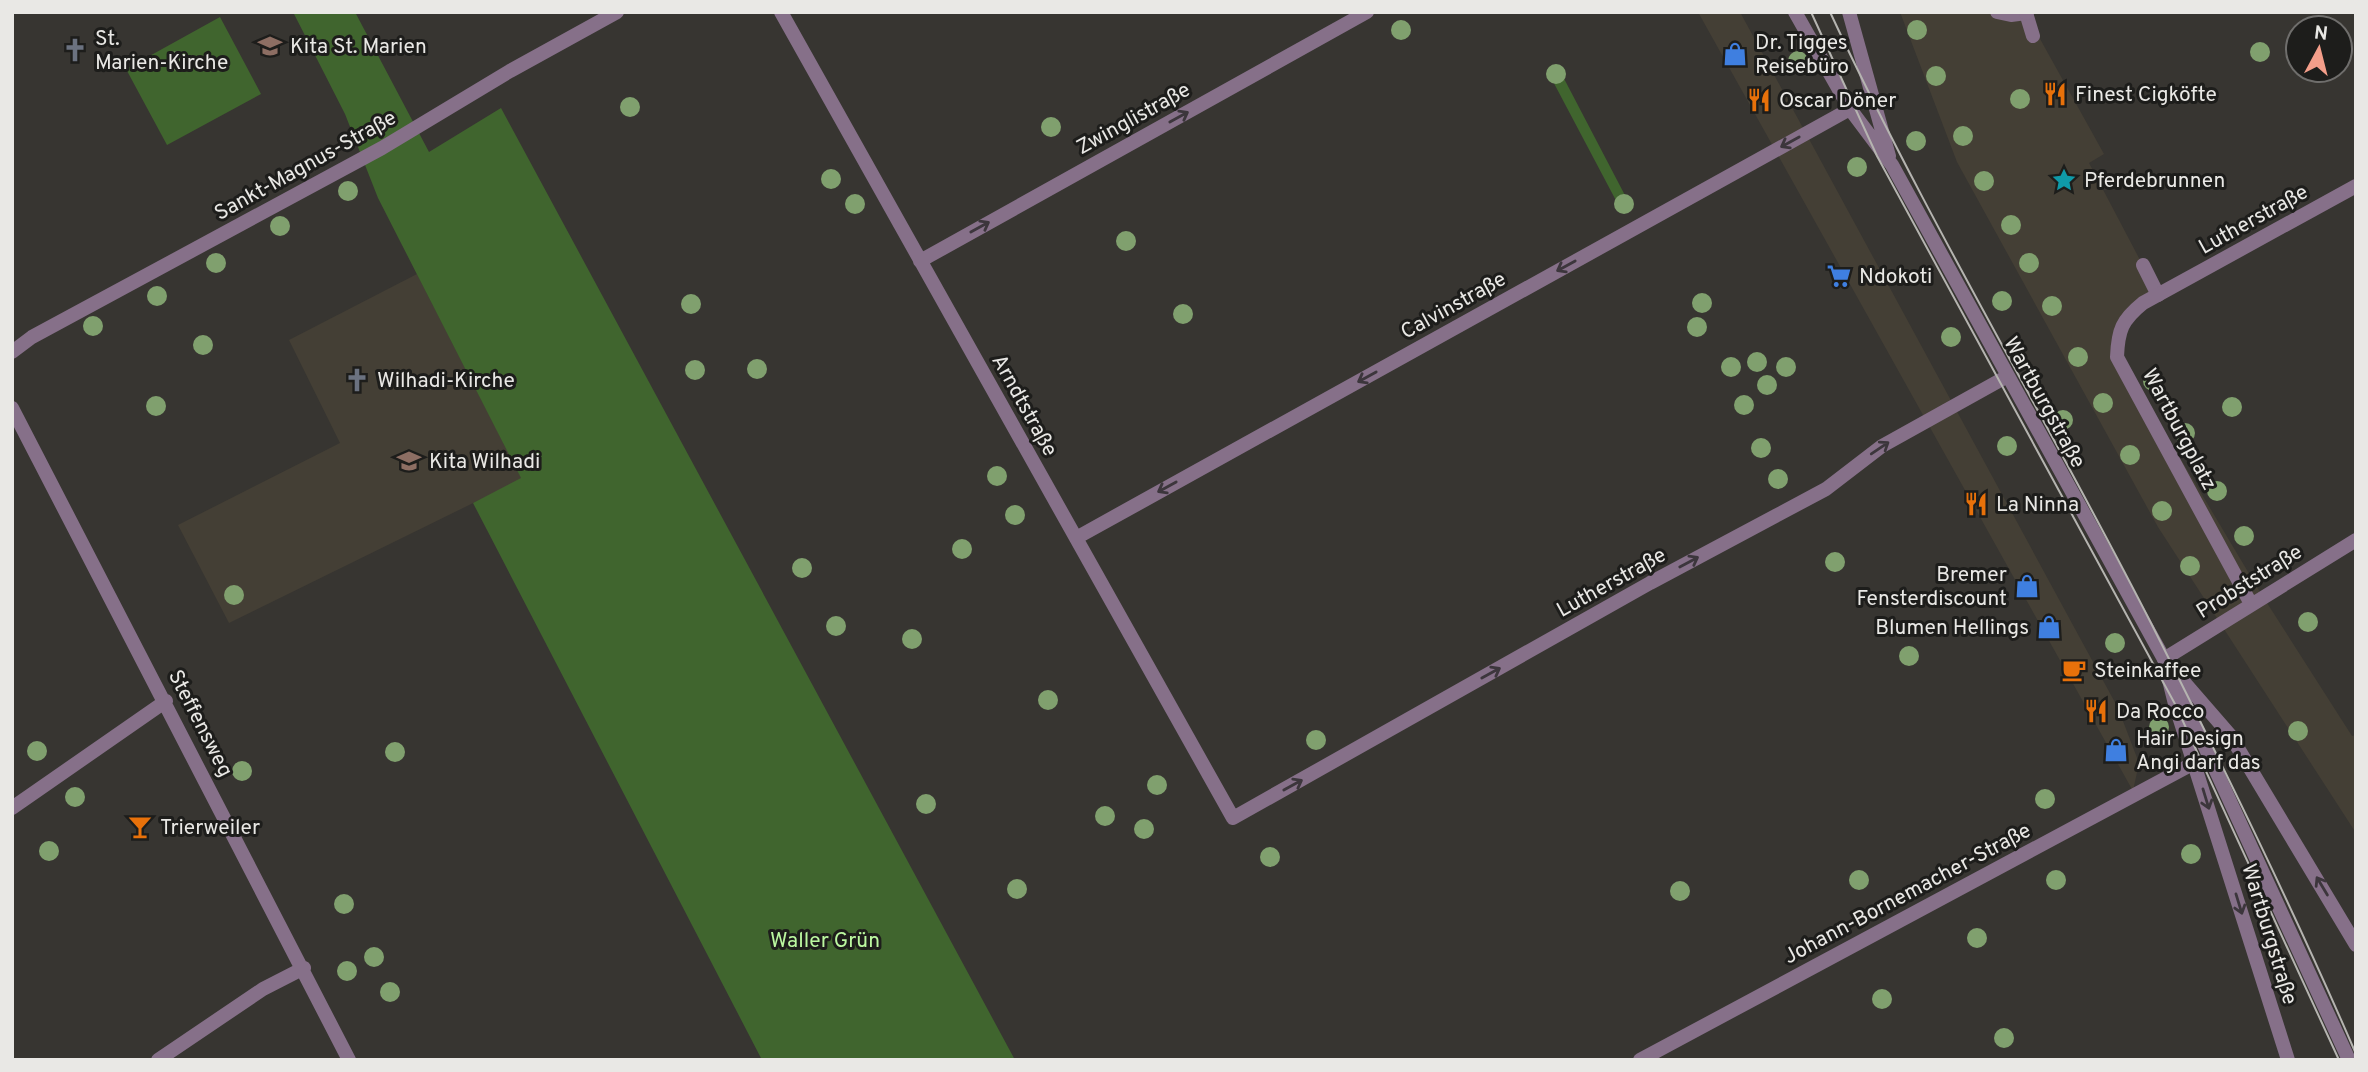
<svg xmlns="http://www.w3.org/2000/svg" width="2368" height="1072" font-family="Overpass,sans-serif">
<rect width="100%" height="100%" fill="#373531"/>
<path fill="#443f35" d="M1698,12H1740L2118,708L2139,763L2133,791Z
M1900,12H2025L2104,154L2089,163L2160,298L2128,319L2120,357L2260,592L2352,736L2356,735V833L2158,527L1957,162Z
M417,274L522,479L229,623L178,525L340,443L289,340Z"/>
<path fill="#40652e" d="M293,12H355L429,152L501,108L1015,1060H762L473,503L521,478L378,198L345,114Z
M220,17L261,94L167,145L126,69Z
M1555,67L1559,69L1629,203L1626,210H1621L1548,72Z"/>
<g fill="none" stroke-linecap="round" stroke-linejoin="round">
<path stroke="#867089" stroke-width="14" d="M2026,13L2033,36
M2143,265L2158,295
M2171,673L2349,1060"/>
<path stroke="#867089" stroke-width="14" d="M1997,12L2011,15L2026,13"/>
<path stroke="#867089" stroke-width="14" d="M781,12L1233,818L1650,583L1826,489L1882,446L2006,377
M2026,13L2027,12
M920,261L1367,12
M12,352L32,337L382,148L510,71L617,12
M12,408L349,1060
M1076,538L1850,109
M2251,604L2117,357C2118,330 2122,320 2143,303L2356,186
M2164,659L2356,540
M12,808L166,701
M158,1060L263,989L304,968
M1640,1060L2194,763"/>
<path stroke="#867089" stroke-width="14" d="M1795,12L1850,109L1892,165L2164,659L2230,735L2356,945
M1849,12L1889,156
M2165,664L2175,704L2288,1060"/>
<path stroke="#b5b4b0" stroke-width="2" d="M1811,12L1877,156L2175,704L2339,1060
M1830,12C1928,222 2047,419 2152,625C2223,766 2293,908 2356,1054"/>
</g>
<g fill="#80a06e">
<circle cx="1401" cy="30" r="10"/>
<circle cx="1917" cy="30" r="10"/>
<circle cx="2260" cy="52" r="10"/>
<circle cx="177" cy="61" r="10"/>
<circle cx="1798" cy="61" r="10"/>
<circle cx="1556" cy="74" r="10"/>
<circle cx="1936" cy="76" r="10"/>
<circle cx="2020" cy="99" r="10"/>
<circle cx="630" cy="107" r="10"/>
<circle cx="1051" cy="127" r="10"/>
<circle cx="1963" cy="136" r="10"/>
<circle cx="1916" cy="141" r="10"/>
<circle cx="1857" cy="167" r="10"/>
<circle cx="831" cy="179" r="10"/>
<circle cx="1984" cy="181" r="10"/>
<circle cx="348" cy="191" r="10"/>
<circle cx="855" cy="204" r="10"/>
<circle cx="1624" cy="204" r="10"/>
<circle cx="2011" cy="225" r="10"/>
<circle cx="280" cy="226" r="10"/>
<circle cx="1126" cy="241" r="10"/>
<circle cx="216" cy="263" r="10"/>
<circle cx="2029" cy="263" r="10"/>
<circle cx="157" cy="296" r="10"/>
<circle cx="2002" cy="301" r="10"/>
<circle cx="1702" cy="303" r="10"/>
<circle cx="691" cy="304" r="10"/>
<circle cx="2052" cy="306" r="10"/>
<circle cx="1183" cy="314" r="10"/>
<circle cx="93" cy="326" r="10"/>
<circle cx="1697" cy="327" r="10"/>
<circle cx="1951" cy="337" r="10"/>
<circle cx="203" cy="345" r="10"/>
<circle cx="2078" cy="357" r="10"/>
<circle cx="1757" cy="362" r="10"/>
<circle cx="1731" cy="367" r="10"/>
<circle cx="1786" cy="367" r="10"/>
<circle cx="757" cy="369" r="10"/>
<circle cx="695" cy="370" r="10"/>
<circle cx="2153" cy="381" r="10"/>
<circle cx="1767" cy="385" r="10"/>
<circle cx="2103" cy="403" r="10"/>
<circle cx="1744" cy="405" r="10"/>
<circle cx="156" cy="406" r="10"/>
<circle cx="2232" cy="407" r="10"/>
<circle cx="2063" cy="420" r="10"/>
<circle cx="2185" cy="433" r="10"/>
<circle cx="2007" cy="446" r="10"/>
<circle cx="1761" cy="448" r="10"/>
<circle cx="2130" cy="455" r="10"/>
<circle cx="997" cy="476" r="10"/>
<circle cx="1778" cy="479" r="10"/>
<circle cx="2217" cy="491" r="10"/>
<circle cx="2162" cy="511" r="10"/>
<circle cx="1015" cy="515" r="10"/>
<circle cx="2244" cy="536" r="10"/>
<circle cx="962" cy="549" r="10"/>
<circle cx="1835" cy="562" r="10"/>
<circle cx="2190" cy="566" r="10"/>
<circle cx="802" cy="568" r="10"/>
<circle cx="234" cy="595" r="10"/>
<circle cx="2308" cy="622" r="10"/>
<circle cx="836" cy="626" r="10"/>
<circle cx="912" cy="639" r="10"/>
<circle cx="2115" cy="643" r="10"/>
<circle cx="1909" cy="656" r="10"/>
<circle cx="1048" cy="700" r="10"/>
<circle cx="2159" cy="727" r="10"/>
<circle cx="2298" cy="731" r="10"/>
<circle cx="1316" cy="740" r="10"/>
<circle cx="37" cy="751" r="10"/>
<circle cx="395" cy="752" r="10"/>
<circle cx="242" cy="771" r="10"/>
<circle cx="1157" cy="785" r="10"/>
<circle cx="75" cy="797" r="10"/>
<circle cx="2045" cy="799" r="10"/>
<circle cx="926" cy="804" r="10"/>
<circle cx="1105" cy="816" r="10"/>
<circle cx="1144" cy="829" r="10"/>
<circle cx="49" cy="851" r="10"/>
<circle cx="2191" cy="854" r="10"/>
<circle cx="1270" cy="857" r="10"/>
<circle cx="1859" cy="880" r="10"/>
<circle cx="2056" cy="880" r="10"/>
<circle cx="1017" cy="889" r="10"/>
<circle cx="1680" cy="891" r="10"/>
<circle cx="344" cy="904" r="10"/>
<circle cx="1977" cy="938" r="10"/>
<circle cx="374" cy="957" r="10"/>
<circle cx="347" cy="971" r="10"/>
<circle cx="390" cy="992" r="10"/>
<circle cx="1882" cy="999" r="10"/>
<circle cx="2004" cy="1038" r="10"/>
</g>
<defs><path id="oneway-shaft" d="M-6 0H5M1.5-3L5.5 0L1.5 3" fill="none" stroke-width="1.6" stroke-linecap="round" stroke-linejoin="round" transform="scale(1.75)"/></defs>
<g stroke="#3c363c">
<use href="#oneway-shaft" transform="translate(1179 117) rotate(-29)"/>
<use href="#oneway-shaft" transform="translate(1790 142) rotate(151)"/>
<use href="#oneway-shaft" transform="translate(980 227) rotate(-29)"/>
<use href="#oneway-shaft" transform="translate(1566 266) rotate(151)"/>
<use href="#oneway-shaft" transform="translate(1367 377) rotate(151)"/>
<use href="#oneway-shaft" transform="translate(1880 448) rotate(-34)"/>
<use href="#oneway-shaft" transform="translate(1167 487) rotate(151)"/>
<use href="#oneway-shaft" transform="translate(1689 562) rotate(-28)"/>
<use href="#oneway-shaft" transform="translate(1491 673) rotate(-29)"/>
<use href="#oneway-shaft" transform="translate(1293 785) rotate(-29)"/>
<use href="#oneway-shaft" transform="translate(2206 799) rotate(73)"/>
<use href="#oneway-shaft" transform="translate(2322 886) rotate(-121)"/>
<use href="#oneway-shaft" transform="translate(2239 904) rotate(73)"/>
</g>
<defs>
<g id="school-bare" transform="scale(1.89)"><path d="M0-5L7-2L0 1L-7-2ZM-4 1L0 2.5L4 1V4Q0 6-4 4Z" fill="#8d6e63" stroke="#1d1d1b" stroke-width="2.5" paint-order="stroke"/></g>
<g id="church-bare" transform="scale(1.89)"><path d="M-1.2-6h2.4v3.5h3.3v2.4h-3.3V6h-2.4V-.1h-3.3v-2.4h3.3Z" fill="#6b7280" stroke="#1d1d1b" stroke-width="2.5" paint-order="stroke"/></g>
<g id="shop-bare" transform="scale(1.89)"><path d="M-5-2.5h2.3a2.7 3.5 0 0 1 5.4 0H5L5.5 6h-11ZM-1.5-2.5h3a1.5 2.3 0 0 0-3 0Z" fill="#3f7fe0" stroke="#1d1d1b" stroke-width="2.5" paint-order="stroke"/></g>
<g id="restaurant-bare" transform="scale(1.89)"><path d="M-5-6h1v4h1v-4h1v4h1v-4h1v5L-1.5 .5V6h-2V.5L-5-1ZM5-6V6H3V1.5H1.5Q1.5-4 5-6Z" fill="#e8710a" stroke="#1d1d1b" stroke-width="2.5" paint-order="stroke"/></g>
<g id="sight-bare" transform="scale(1.89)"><path d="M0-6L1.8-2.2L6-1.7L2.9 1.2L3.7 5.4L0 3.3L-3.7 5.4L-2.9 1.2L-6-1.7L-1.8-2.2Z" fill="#0f9aa8" stroke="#1d1d1b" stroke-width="2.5" paint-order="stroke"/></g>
<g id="supermarket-bare" transform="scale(1.89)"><path d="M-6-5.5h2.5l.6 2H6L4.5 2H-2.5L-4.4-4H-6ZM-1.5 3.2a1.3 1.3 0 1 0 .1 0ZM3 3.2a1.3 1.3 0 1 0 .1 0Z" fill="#3f7fe0" stroke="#1d1d1b" stroke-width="2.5" paint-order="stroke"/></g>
<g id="cafe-bare" transform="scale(1.89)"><path d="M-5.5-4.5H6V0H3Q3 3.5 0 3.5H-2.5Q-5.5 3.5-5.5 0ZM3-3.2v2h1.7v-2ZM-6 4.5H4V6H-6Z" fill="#e8710a" stroke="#1d1d1b" stroke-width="2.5" paint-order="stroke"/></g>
<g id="bar-bare" transform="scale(1.89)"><path d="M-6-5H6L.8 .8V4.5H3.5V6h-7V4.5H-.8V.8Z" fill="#e8710a" stroke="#1d1d1b" stroke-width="2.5" paint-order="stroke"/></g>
</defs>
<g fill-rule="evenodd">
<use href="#school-bare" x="270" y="46"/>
<use href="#church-bare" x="75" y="50"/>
<use href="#shop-bare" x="1735" y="54"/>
<use href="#restaurant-bare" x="2055" y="94"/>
<use href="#restaurant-bare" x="1759" y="100"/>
<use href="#sight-bare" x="2064" y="180"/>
<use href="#supermarket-bare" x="1839" y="276"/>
<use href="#church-bare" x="357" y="380"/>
<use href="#school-bare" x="409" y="461"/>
<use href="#restaurant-bare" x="1976" y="504"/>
<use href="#shop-bare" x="2027" y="586"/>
<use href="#shop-bare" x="2049" y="627"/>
<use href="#cafe-bare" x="2074" y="670"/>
<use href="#restaurant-bare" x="2096" y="711"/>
<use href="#shop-bare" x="2116" y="750"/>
<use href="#bar-bare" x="140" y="827"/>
</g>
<g text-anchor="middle" stroke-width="6" stroke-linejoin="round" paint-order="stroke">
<g font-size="21" fill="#e9e8e5" stroke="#1d1d1b" text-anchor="start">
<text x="95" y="45">St.<tspan x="95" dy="24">Marien-Kirche</tspan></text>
<text x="1755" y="49">Dr. Tigges<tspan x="1755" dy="24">Reisebüro</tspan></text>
<text x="290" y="53">Kita St. Marien</text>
<text x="2075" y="101">Finest Cigköfte</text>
<text x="1779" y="107">Oscar Döner</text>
<text x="2084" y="187">Pferdebrunnen</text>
<text x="1859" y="283">Ndokoti</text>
<text x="377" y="387">Wilhadi-Kirche</text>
<text x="429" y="468">Kita Wilhadi</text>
<text x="1996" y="511">La Ninna</text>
<text x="2007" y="581" text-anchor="end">Bremer<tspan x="2007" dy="24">Fensterdiscount</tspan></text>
<text x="2029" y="634" text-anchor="end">Blumen Hellings</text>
<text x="2094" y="677">Steinkaffee</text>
<text x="2116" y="718">Da Rocco</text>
<text x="2136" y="745">Hair Design<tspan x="2136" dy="24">Angi darf das</tspan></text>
<text x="160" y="834">Trierweiler</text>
</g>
<g font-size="21" fill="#e9e8e5" stroke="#1d1d1b">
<text transform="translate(1133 118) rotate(-29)" y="7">Zwinglistraße</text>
<text transform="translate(305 165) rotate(-29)" y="7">Sankt-Magnus-Straße</text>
<text transform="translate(2253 219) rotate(-29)" y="7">Lutherstraße</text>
<text transform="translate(1453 305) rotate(-29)" y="7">Calvinstraße</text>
<text transform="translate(2045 402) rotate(61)" y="7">Wartburgstraße</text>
<text transform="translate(1025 405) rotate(61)" y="7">Arndtstraße</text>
<text transform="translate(2180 429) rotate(62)" y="7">Wartburgplatz</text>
<text transform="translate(2249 581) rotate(-32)" y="7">Probststraße</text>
<text transform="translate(1611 582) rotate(-29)" y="7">Lutherstraße</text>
<text transform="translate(201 723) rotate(63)" y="7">Steffensweg</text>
<text transform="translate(1907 893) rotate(-28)" y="7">Johann-Bornemacher-Straße</text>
<text transform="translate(2270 934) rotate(73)" y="7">Wartburgstraße</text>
</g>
<g font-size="21" fill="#bbf8a0" stroke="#1d1d1b">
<text x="825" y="947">Waller Grün</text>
</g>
</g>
<rect width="2368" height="1072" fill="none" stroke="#e9e8e5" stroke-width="28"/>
<g transform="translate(2319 49) rotate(7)"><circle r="33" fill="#1d1d1b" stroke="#6f6e6c" stroke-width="2"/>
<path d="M0-5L12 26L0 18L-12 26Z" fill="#f49e8a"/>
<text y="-10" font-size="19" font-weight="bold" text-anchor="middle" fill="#e9e8e5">N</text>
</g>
</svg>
